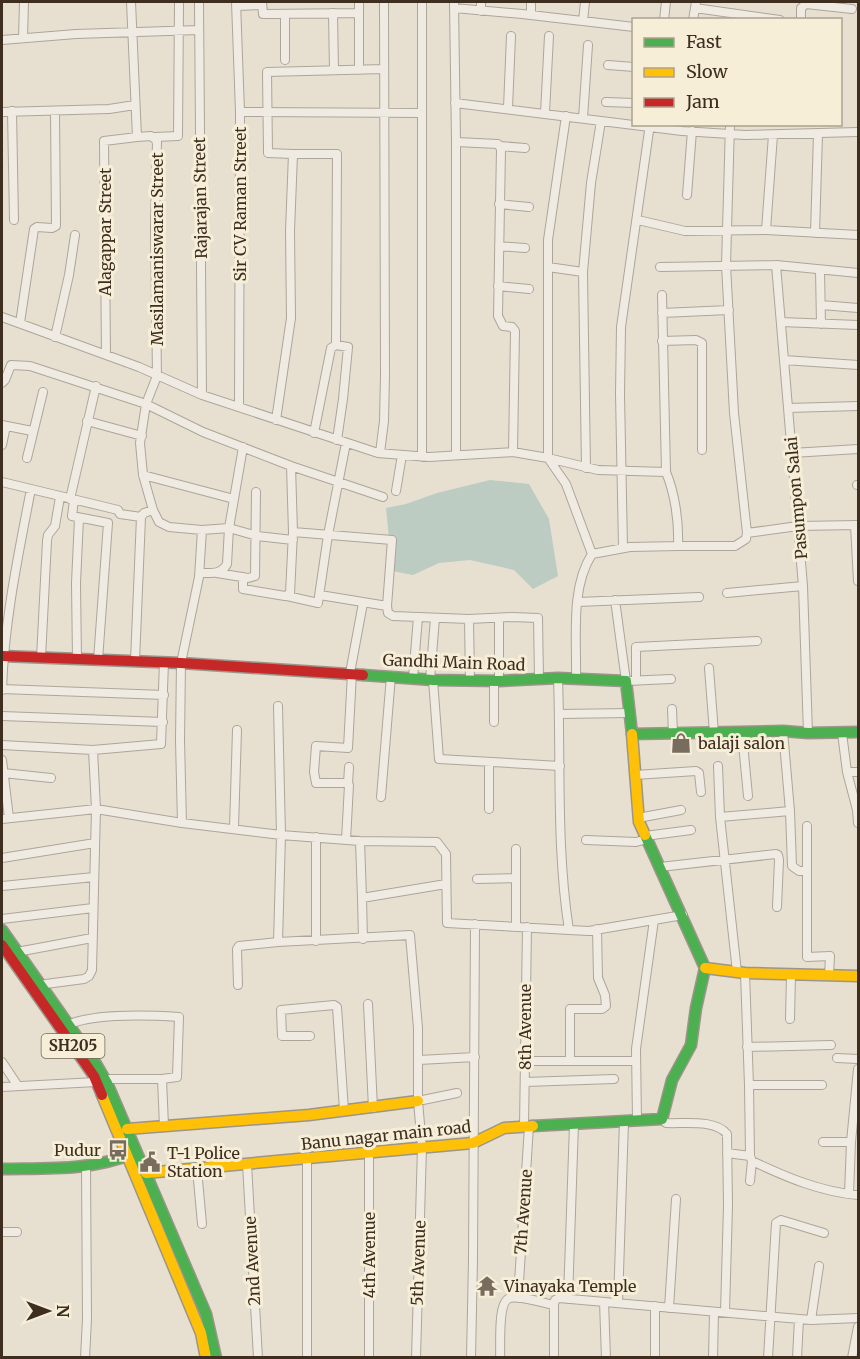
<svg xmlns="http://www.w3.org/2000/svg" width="860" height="1359" font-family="Merriweather,serif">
<rect width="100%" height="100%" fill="#e7e0d1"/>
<path fill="#bcccc2" d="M490,480L529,484L549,519L558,576L533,589L514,570L470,560L439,563L413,575L392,571L386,508L406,504L437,493Z"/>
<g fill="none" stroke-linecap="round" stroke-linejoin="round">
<g stroke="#ada599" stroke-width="10">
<path id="street" d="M131,2L137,137L151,136L157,141L155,226L157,376L146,404L140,443L143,475L153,510
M199,2L202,395
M236,2L240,112L239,407
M262,2L263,14L359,13
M422,2V457
M454,2L456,142V455
M237,6L262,5
M454,8L522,14L634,27
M695,8L780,20
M481,11V2
M333,13L334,70
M285,14V60
M531,15V2
M664,20L666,2
M693,20L696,2
M801,20V8L806,4L852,9
M583,21L585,2
M23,38L24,2
M2,40L76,34L199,30
M608,65L634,67
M359,70V2
M606,102L634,103
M455,103L682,131L745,135L858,132
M508,108L511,36
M12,111L14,220
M2,112L109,109L135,105
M240,112L422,113
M545,113L549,36
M566,116L548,240V458L598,470L666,472
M583,118L588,45
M730,124L726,265L734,413L747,533
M155,137L178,136L179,2
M456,142L498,144L501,149L498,316L503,326L512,327L515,331L513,452
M500,146L525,148
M293,154L268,153L267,72L384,69
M687,195L692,131
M499,204L529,207
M638,220L685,231L766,230L858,235
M766,230L773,135
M815,233L818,134
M499,246L525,248
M776,265L803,586L808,733
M548,267L583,272
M660,267L776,265L858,273
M820,270L821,324
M498,286L529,289
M662,295L666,472C675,494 679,522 678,546H735L746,539L747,533L798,526L858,525
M821,305L858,308
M662,313L729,310
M2,317L139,367L202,395L378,453L429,457L513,452L548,458L566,484L592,554C570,588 577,639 576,679
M781,322L858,325
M20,323L34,229L37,227L52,228L56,226L55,111
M55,337L69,275L75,235
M662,341L696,340L702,343V450
M106,355L104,141L137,137
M784,360L858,365
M2,383L5,380L11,365L30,366L146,404L203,432L291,466L383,497
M788,408L858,406
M276,420L291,318L290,231L293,154H337L336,345L348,347L343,399L337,440
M87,421L142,436
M2,425L32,431
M314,433L331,348L336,345
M2,445L6,426
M380,453L384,421L385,375L384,2
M792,453L858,449
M27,458L43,392
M586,468L583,272L591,183L601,121
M143,475L234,499
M2,482L118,510L120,514L141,517L144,513L153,510L159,522L169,527L202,530L229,528L257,536L293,540
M857,485H858
M396,491L402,455
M70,499L96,386
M74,500L72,516L108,523L98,660
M855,525L858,581
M293,532L392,540L387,606L320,595
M623,548L620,394L621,327L650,124
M592,554L630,547L678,546
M200,573C211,573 221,575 227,564L229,528L243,447
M217,573L248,578L255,576L256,492
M243,577V589L285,596L290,594L293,532L291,466
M727,593L803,586
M287,596L318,603L328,535L346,443
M615,600L626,681L671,679
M578,602L699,597
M387,606L388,613L393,616L469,619L512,617L538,618L539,679
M469,619L470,681
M41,658L47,541L48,535L55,526L60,497
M77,659L76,583L79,518
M135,661L141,517
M709,668L714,733
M350,673L363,603
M413,678L418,617
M558,678C561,762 556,847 569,930L589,931L683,915
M430,680L435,618
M433,680L439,759L560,766
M494,681V722
M499,681V618
M636,681V647L757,641
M2,689L164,695
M2,690C4,623 18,556 31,489
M278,706L281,835L278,942L410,935L418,1028V1101L422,1147L416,1358
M672,709L673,734
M559,714L630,713
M2,716L163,722
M783,731L790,811L792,866L799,871H807
M742,733L748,796
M842,733L847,772L857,810L858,823
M2,745L93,750L161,744L164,662
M2,760L9,818
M718,766L720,817L737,972
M847,772H858
M3,773L51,778
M635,775L696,771L699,773L701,792
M348,784L349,767
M381,797L391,676
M489,809V762
M720,817L790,811
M638,818L681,810
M2,819L96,809L182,823L281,835L360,841L437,842L446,854L447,923L569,930
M182,823L180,740L181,663L199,577L202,530
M807,826V957L830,956L829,976
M234,828L237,730
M645,836L691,830
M346,840L349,785L346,783H316L314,772L316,746L348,748L352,673
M586,840L636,842L647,839
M360,841L362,898L446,884
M2,858L95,843
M660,867L776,854L778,855L779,860L777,907
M477,879L516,878
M2,886L94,877
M362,898L363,939
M2,919L93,908
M516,926V849
M316,941V837
M17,952L92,938
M745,973L749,1085L750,1156L752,1161L750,1181
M38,985L84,979L89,976L92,970L96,809L93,750
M238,985L237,949L239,946L278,942
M368,1004L373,1108
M790,1019L791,975
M67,1025C95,1013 148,1015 179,1017L177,1077L162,1079H105
M310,1036H282L281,1010L334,1005L337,1007L344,1110
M747,1047L831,1045
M837,1058L858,1059
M419,1060L475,1057
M525,1061H635
M570,1061V1009H602L606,1006L605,995L598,978L597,929
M2,1062L18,1086
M162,1079L164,1126
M525,1082L614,1079
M749,1085H822
M2,1087L96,1082
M418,1101L457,1093
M662,1119L666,1123C684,1124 715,1119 727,1134L728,1206L725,1312
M637,1120L636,1049L654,920
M524,1127L527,927
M823,1142H851
M727,1153L750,1156
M752,1161C786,1177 821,1192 858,1195
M247,1164L258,1358
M197,1169L202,1224
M849,1194L851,1142L858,1069
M2,1232H17
M518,1298L529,1126
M568,1299L574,1124
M604,1302L606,1358
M618,1303L624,1121
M655,1306V1358
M669,1308L676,1199
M811,1320L819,1266
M85,1358L87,1319L86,1166
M307,1358V1159
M369,1358V1153
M471,1358L473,1260L475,924
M500,1358C501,1345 497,1301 510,1298C520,1295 543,1303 554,1305
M554,1358V1305L555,1300L559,1298L811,1320L858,1318
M713,1358L714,1312
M768,1358L776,1223L781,1220L824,1233
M797,1358L799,1319
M852,1358L858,1327"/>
</g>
<g stroke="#9c958a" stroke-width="13">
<path id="fast" d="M363,675L433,680L499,681L558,678L626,681L632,734L783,731L808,733L858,732
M2,930L96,1064L107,1083L206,1314L216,1358
M533,1126L662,1119L672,1080L691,1045L696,1008L705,968L645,835
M2,1169C47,1168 92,1171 134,1153"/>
</g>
<g stroke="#9c958a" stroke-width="13">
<path id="slow" d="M632,734L639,822L645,835
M705,968L745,973L858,976
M102,1095L201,1333L206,1358
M127,1129L309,1115L418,1101
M146,1173L473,1143L504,1128L533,1126"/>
</g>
<g stroke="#9c958a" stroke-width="13">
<path id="jam" d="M2,656L181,663L363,675
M2,945L94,1076L102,1095"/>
</g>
<use href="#street" stroke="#efebe3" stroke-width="8"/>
<use href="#fast" stroke="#4caf50" stroke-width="10"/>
<use href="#slow" stroke="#ffc107" stroke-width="10"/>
<use href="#jam" stroke="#c62828" stroke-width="10"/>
</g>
<defs>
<g id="shop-bare" transform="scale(1.62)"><path d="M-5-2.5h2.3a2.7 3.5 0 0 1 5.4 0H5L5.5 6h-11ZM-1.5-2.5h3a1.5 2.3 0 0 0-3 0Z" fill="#786c5e" stroke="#f7eed8" stroke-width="2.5" paint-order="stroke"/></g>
<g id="bus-bare" transform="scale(1.62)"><path d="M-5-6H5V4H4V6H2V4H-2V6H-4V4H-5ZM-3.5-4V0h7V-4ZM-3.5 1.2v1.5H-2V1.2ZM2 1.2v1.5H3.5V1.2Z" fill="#786c5e" stroke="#f7eed8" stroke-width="2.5" paint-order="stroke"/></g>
<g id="civic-bare" transform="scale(1.62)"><path d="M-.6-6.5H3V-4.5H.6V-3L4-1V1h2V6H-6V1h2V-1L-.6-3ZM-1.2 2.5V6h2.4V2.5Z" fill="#786c5e" stroke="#f7eed8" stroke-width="2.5" paint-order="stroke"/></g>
<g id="temple-bare" transform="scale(1.62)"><path d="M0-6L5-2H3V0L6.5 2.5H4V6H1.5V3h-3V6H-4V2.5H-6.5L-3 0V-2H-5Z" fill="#786c5e" stroke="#f7eed8" stroke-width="2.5" paint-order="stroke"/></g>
</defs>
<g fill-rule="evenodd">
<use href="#shop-bare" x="681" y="743"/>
<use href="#bus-bare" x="118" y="1150"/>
<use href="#civic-bare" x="150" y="1162"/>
<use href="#temple-bare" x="487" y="1286"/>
</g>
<g text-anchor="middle" stroke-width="6" stroke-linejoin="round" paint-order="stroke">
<rect fill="#f7eed8" stroke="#756857" stroke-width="1.5" x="41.5" y="1034" width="63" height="24" rx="4.5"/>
<g font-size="15" font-weight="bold" fill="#3d2e20">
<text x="73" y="1051">SH205</text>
</g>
<g font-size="16" fill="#3d2e20" stroke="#f7eed8">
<text transform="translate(200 198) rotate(-91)" y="6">Rajarajan Street</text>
<text transform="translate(240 204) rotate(-90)" y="6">Sir CV Raman Street</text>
<text transform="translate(105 232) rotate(-90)" y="6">Alagappar Street</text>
<text transform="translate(157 249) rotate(-90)" y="6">Masilamaniswarar Street</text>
<text transform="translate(796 498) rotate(-95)" y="6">Pasumpon Salai</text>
<text transform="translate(454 662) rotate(2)" y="6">Gandhi Main Road</text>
<text transform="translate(525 1027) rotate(-90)" y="6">8th Avenue</text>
<text transform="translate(386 1135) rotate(-6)" y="6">Banu nagar main road</text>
<text transform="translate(523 1212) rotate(-86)" y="6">7th Avenue</text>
<text transform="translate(369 1255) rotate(-90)" y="6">4th Avenue</text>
<text transform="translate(252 1261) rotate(-93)" y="6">2nd Avenue</text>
<text transform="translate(418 1263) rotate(-88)" y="6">5th Avenue</text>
</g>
<g font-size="16" fill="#3d2e20" stroke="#f7eed8" text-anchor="start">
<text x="698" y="749">balaji salon</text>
<text x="101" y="1156" text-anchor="end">Pudur</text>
<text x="167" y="1159">T-1 Police<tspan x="167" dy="18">Station</tspan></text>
<text x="504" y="1292">Vinayaka Temple</text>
</g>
</g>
<rect width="860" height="1359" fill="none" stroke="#3d2e20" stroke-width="6"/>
<rect x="632" y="18" width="210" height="108" fill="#f7eed8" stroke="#ada18e" stroke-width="1.5"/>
<rect x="644" y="38" width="30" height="9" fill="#4caf50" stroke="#ada18e" stroke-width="1.5"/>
<text x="686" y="48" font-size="18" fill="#3d2e20">Fast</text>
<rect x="644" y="68" width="30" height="9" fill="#ffc107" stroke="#ada18e" stroke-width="1.5"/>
<text x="686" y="78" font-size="18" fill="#3d2e20">Slow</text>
<rect x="644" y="98" width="30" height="9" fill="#c62828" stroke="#ada18e" stroke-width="1.5"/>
<text x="686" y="108" font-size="18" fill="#3d2e20">Jam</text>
<g transform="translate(48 1311) rotate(90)" stroke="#f7eed8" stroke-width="4.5" paint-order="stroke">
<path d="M0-4.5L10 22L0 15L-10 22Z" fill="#3d2e20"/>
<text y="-9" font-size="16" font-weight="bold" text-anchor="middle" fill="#3d2e20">N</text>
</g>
</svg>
